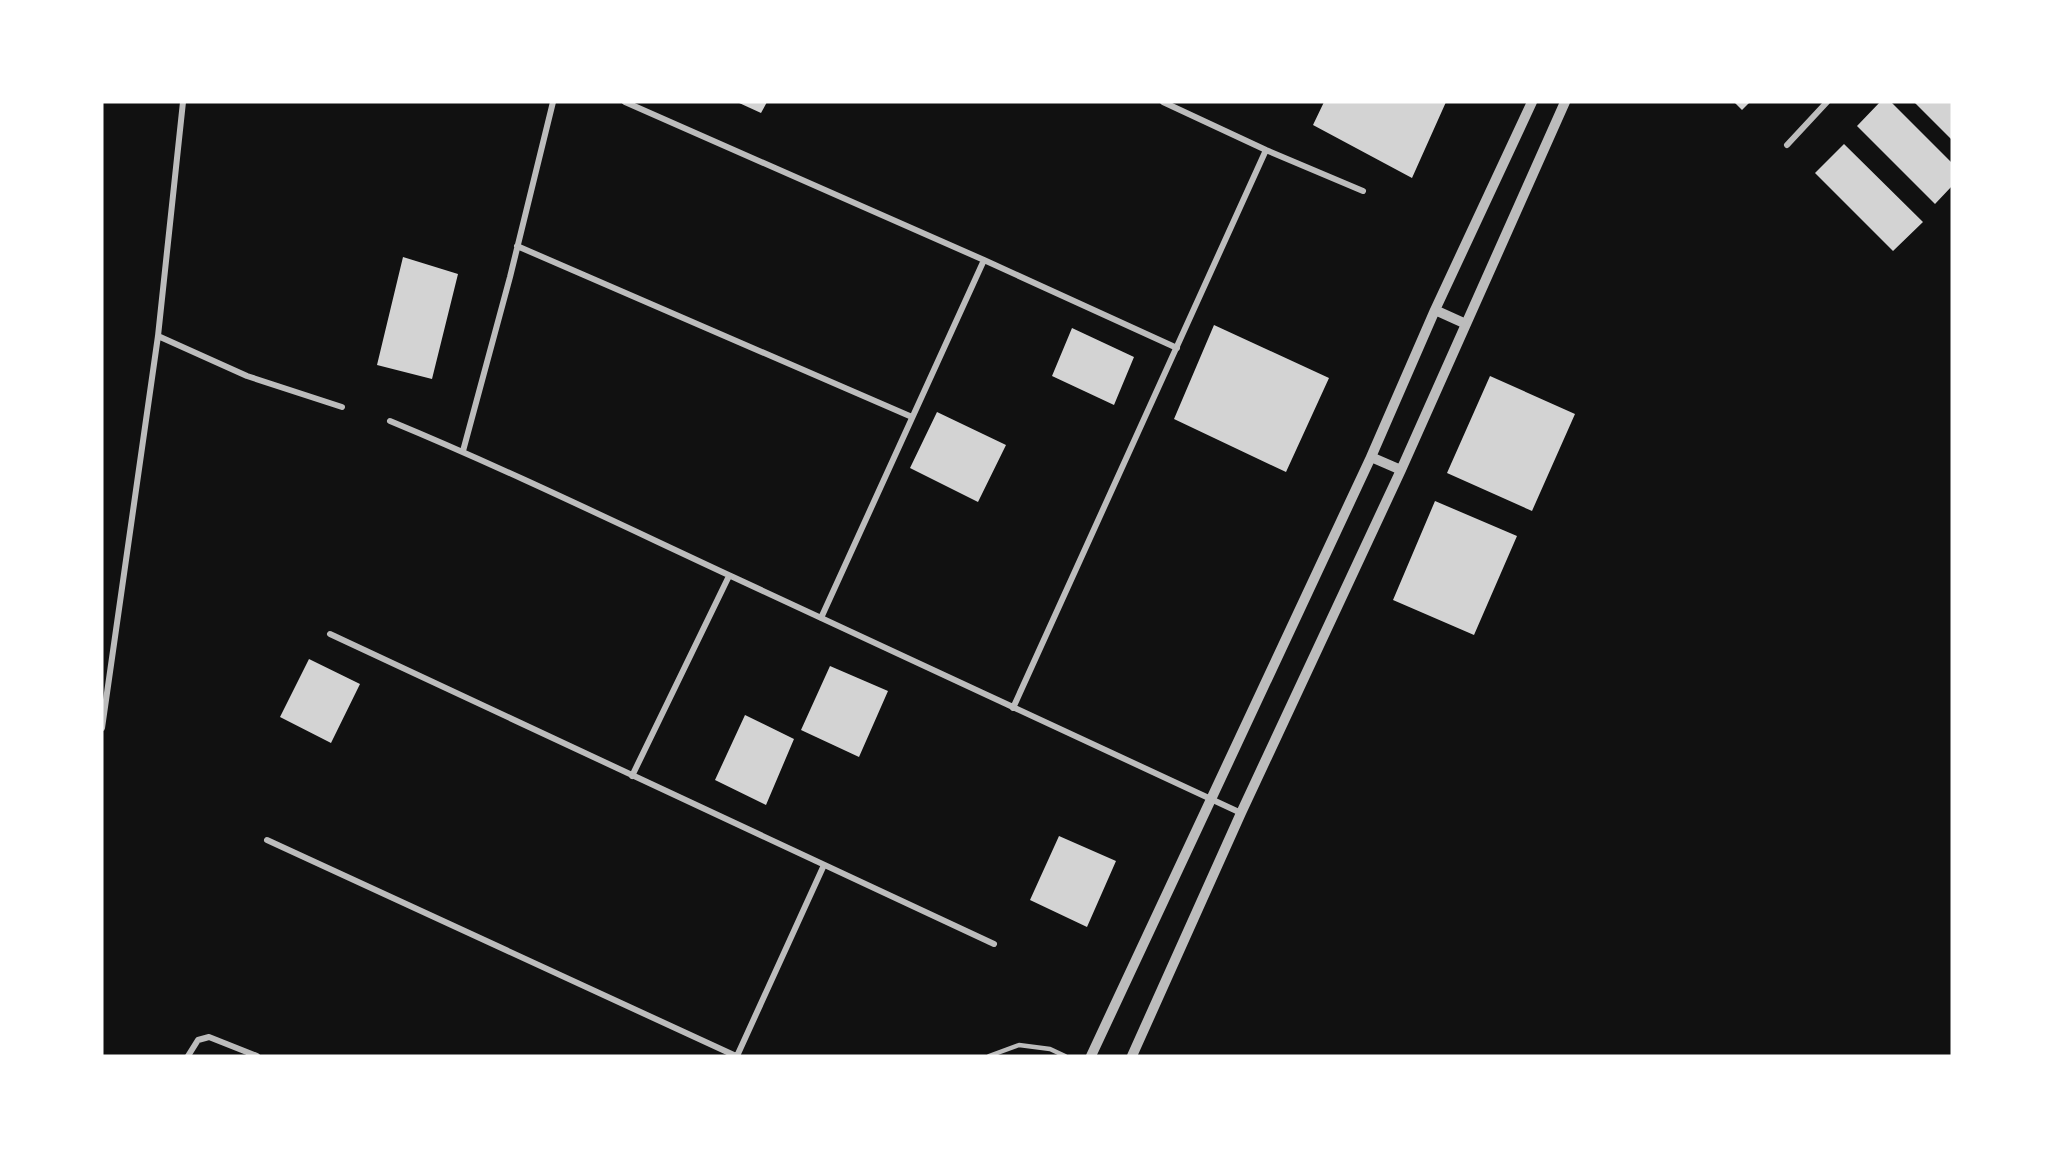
<svg xmlns="http://www.w3.org/2000/svg" width="2054" height="1158" font-family="'Nunito Sans',sans-serif">
<rect width="100%" height="100%" fill="#111"/>
<path fill="#d3d3d3" d="M737,102H767L761,113Z
M1324,102H1446L1412,178L1313,125Z
M1734,102H1750L1742,110Z
M1880,102H1891L1952,163V186L1935,204L1857,126Z
M1914,102H1952V140Z
M1844,144L1923,222L1893,251L1815,173Z
M403,257L458,274L432,379L377,365Z
M1214,325L1329,378L1286,472L1174,419Z
M1072,328L1134,357L1114,405L1052,376Z
M1490,376L1575,414L1532,511L1447,473Z
M937,412L1006,445L978,502L910,468Z
M1435,501L1517,536L1474,635L1393,600Z
M309,659L360,684L331,743L280,717Z
M830,666L888,691L859,757L801,730Z
M745,715L794,739L766,805L715,780Z
M1059,836L1116,861L1087,927L1030,900Z"/>
<g fill="none" stroke-linecap="round" stroke-linejoin="round">
<path stroke="#bcbcbc" stroke-width="4.5" d="M989,1056L1019,1045L1050,1049L1065,1056"/>
<path stroke="#bcbcbc" stroke-width="6" d="M625,102L984,260
M1163,102L1266,150L1363,191
M1787,145L1827,102
M517,246L912,417
M158,336L247,376L342,407
M390,421C506,469 619,524 733,577C902,656 1072,734 1241,813
M463,451L510,277L553,102
M821,618L984,260L1177,348
M330,634L994,944
M1013,708L1266,150
M102,728L158,336L183,102
M632,776L729,576
M267,840L736,1056
M188,1056L198,1040L209,1037L257,1056
M737,1056L824,865"/>
<path stroke="#bcbcbc" stroke-width="10" d="M1435,310L1466,324
M1371,457L1401,470
M1091,1056L1371,457L1435,310L1532,102
M1132,1056L1241,813L1401,470L1565,102"/>
</g>
<rect width="2054" height="1158" fill="none" stroke="#ffffff" stroke-width="207"/>
</svg>
